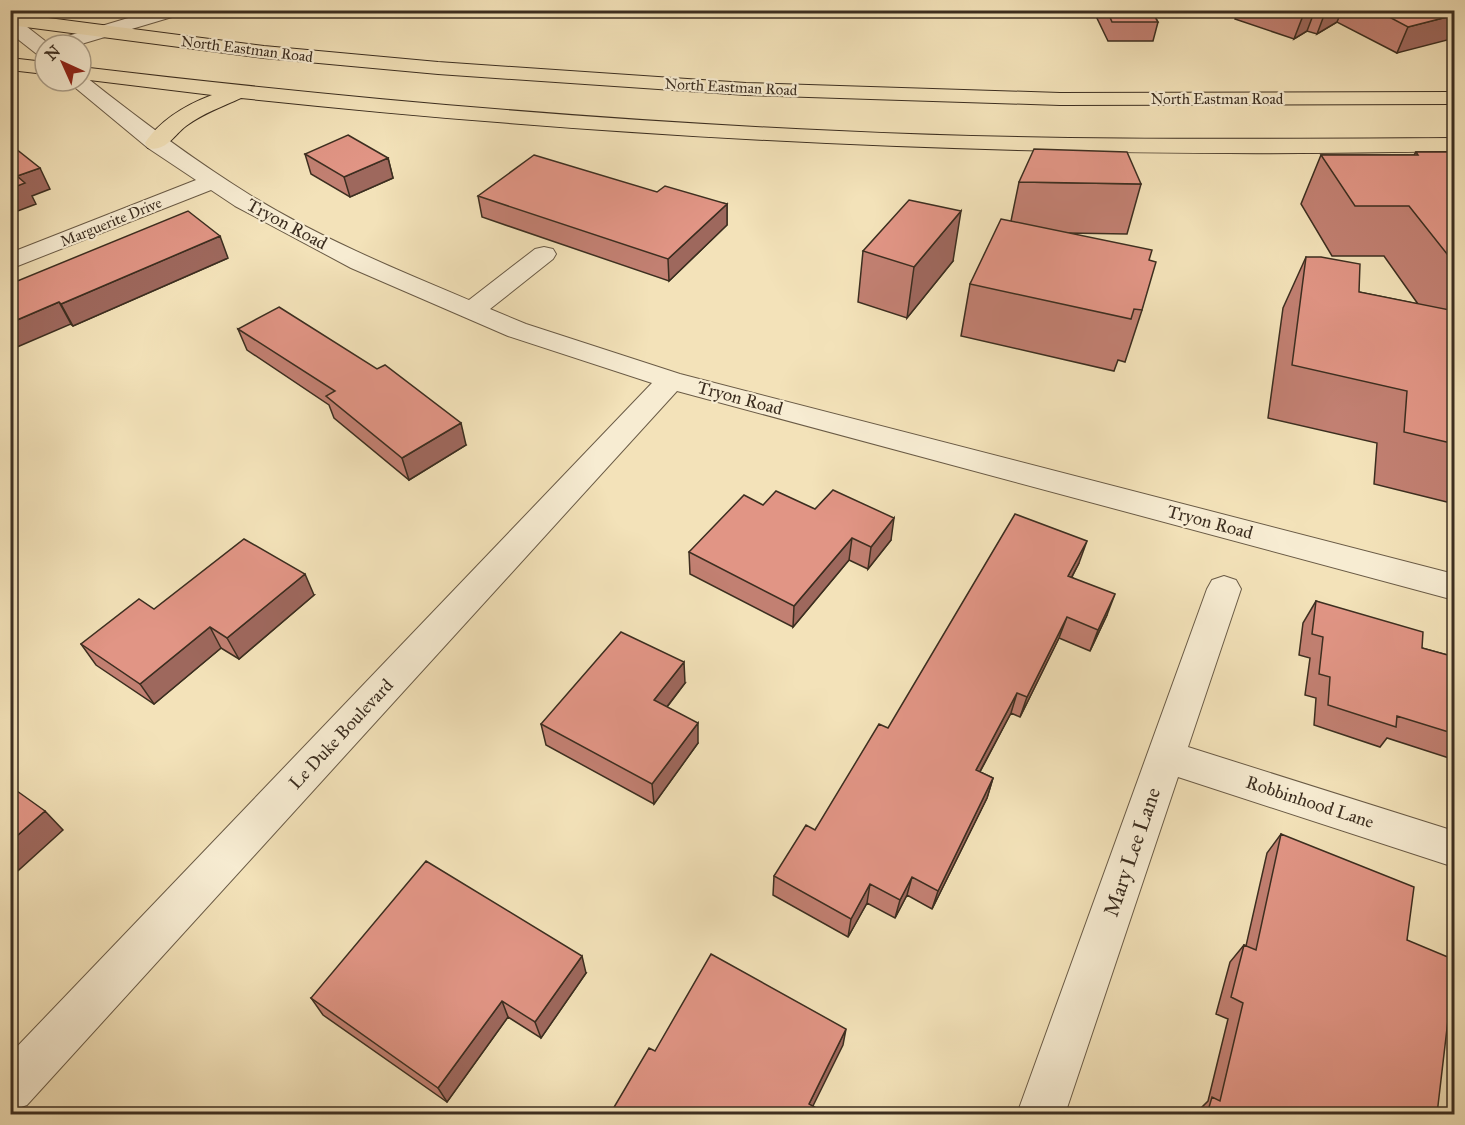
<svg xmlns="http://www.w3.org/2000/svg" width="1465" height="1125" font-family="'IM FELL Great Primer',serif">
<rect width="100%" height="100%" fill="#f3e2b9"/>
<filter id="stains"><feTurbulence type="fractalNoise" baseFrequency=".00333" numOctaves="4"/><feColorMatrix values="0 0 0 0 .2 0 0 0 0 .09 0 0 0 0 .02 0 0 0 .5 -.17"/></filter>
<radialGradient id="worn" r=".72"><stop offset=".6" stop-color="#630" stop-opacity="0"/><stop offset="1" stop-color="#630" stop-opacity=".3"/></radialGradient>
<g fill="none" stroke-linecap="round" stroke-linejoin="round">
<g stroke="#6a5b46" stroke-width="2">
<path id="minor" d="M155,10H185L182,14L78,45H45V57L38,55L10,33V18L17,19L49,44L51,41Z
M81,75L86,77C139,119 192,159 250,195C318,237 395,269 469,300L535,249L544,247L553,249L556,254L553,259L490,309L526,324L680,374L1454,574V600L677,391L27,1105L10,1111V1054L652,383L508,336L351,268L235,206L211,190L10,269V253L196,180L148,148L72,85L69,81H81Z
M1224,576L1236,580L1241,589L1188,747L1454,831V867L1178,777L1065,1114H1017L1207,589L1212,580Z"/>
</g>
<g stroke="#3c2e20" stroke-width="2">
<path id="major" d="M10,13L264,46L438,62L746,83L1060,93L1454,92V104L1060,105L746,95L438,74L264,58L10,25Z
M10,58L45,62V74L10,70Z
M81,67C333,97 585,120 839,131C1044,141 1249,139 1454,138V151C1049,160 644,141 241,98C222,107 203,113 186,126C173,136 166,152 148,148L145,143C161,119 186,105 212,95L81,79Z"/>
</g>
<use href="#minor" fill="#f7ecd2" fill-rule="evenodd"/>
<use href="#major" fill="#f3e2b9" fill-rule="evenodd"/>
</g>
<path fill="#c28072" stroke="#3c2e20" stroke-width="1.5" d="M1093,10H1151L1158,22L1153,41H1108Z
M1238,10H1455L1397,53L1337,22L1317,34L1307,31L1294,39L1235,19Z
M1416,152H1455V504L1374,484L1377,443L1268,418L1283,308L1306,257L1359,292L1418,304L1384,256H1332L1301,204L1321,155H1414Z
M305,154L388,158L393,178L350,197L311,174Z
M1019,182L1141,184L1127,234L1067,233L1149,260L1142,310L1125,362L1118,360L1114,371L961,336L970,284L1011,221Z
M657,192L727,204V225L669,281L482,217L478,196Z
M863,251L953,261L907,318L858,302Z
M228,258L73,326L10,284Z
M238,329L466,445L409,480L334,418L329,405L247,350Z
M763,505L815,509L891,540L868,569L849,560L793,627L690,574L689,552Z
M1079,563L1072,577L1107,615L1090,651L1059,638L1020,717L1011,713L980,772L993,778L987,798L932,909L907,895L895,918L867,903L848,937L773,895L774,876L815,830L888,728Z
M314,595L239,659L221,648L154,704L96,665L81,644L154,609Z
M1316,601L1422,648L1455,657V760L1387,738L1380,747L1314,725L1316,698L1305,695L1310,658L1299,655L1303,623Z
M685,683L667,707L698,743L654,804L546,745L541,724Z
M1281,834L1407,940L1437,1114H1197L1198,1111L1208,1101L1228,1019L1216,1014L1230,962L1244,945L1246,946L1267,853Z
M586,973L541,1038L508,1017L447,1102L323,1015L311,998Z"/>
<path fill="#9e685d" stroke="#3c2e20" stroke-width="1.5" d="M1308,10H1315L1307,31L1294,39L1304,13Z
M1326,10H1342L1337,22L1317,34Z
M1455,15V38L1397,53L1408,27Z
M388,158L393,178L350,197L344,177Z
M40,168L50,189L32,196L36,204L10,214V189L17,176Z
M727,204V225L669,281L668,259Z
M961,211L953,261L907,318L914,267Z
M220,236L228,258L73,326L61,304Z
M59,302L71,324L10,350V323Z
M461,423L466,445L409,480L402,458Z
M894,518L891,540L868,569L871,547Z
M852,538L849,560L793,627L794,606Z
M1087,541L1079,563L1061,597L1068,576Z
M305,574L314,595L239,659L227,638Z
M1115,594L1107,615L1090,651L1098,630Z
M1067,617L1059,638L1020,717L1027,697Z
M210,627L221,648L154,704L140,684Z
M10,628L14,633L10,637Z
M684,662L685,683L656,721L654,700Z
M1017,693L1011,713L970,790L976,770Z
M698,723V743L654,804L652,784Z
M993,778L987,798L932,909L938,891Z
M45,811L63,830L10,878V842Z
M912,877L907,895L895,918L900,900Z
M870,884L867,903L848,937L851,919Z
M582,956L586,973L541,1038L535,1022Z
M502,1001L508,1017L447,1102L438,1088Z
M846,1029L843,1045L809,1114V1104Z"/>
<path fill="#e19585" stroke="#3c2e20" stroke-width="1.5" d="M1107,10H1151L1158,22H1112Z
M1297,10H1308L1304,13Z
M1376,10H1455V15L1408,27Z
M348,135L388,158L344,177L305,154Z
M10,145H11L40,168L17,176L25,183L10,189Z
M1034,149L1127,152L1141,184L1019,182Z
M1416,152H1455V264L1409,206H1355L1321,155H1418Z
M534,155L657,192L665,186L727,204L668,259L478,196Z
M909,200L961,211L914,267L863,251Z
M188,211L220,236L61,304L59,302L10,323V284Z
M1001,219L1152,250L1149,260L1156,262L1142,310L1134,309L1131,319L970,284Z
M1306,257H1321L1360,264L1359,292L1455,311V444L1404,432L1407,391L1292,365Z
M279,307L377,369L385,365L461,423L402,458L326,396L335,391L238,329Z
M833,490L894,518L871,547L852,538L794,606L689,552L744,495L763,505L776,491L815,509Z
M1015,514L1087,541L1068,576L1115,594L1098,630L1067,617L1027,697L1017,693L976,770L993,778L938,891L912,877L900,900L870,884L851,919L774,876L806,825L815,830L879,724L888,728Z
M244,539L305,574L227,638L210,627L140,684L81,644L139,599L154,609Z
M1316,601L1423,632L1422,648L1455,657V734L1397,716L1396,727L1328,705L1330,677L1319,674L1323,637L1312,634Z
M621,632L684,662L654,700L698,723L652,784L541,724Z
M10,786L45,811L10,842Z
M1281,834L1414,887L1407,940L1455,960L1437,1114H1207L1212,1097L1220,1101L1243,1003L1231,997L1244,945L1256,950Z
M426,861L582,956L535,1022L502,1001L438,1088L311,998Z
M711,954L846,1029L809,1104L827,1114H610L649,1048L655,1051Z"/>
<g text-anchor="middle" stroke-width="4.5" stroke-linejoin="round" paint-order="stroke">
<g font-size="15" fill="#3c2e20" stroke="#f7ecd2">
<text transform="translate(247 49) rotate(7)" y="5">North Eastman Road</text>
<text transform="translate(731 87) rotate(3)" y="5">North Eastman Road</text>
<text x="1217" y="104">North Eastman Road</text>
<text transform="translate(111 222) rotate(-22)" y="5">Marguerite Drive</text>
</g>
<g font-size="18" fill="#3c2e20" stroke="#f7ecd2">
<text transform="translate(287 224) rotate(28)" y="6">Tryon Road</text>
<text transform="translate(740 398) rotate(15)" y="6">Tryon Road</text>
<text transform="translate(1210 522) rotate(15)" y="6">Tryon Road</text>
<text transform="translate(341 734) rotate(-47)" y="6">Le Duke Boulevard</text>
<text transform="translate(1310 802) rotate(18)" y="6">Robbinhood Lane</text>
</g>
<g font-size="21" fill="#3c2e20" stroke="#f7ecd2">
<text transform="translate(1132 852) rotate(-71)" y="7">Mary Lee Lane</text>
</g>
</g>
<rect width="1465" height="1125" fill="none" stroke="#f3e2b9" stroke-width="36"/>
<rect x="12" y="12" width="1441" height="1101" fill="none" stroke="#3c2e20" stroke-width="3"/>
<rect x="18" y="18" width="1429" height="1089" fill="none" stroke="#3c2e20" stroke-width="1.5"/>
<g transform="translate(63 63) rotate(315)"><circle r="28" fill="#f7ecd2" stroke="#aca08b" stroke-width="1.5"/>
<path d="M0-4.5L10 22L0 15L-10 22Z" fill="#8f2418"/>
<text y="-9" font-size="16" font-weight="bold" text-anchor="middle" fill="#3c2e20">N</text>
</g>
<rect width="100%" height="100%" filter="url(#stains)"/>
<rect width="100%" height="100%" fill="url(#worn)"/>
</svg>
